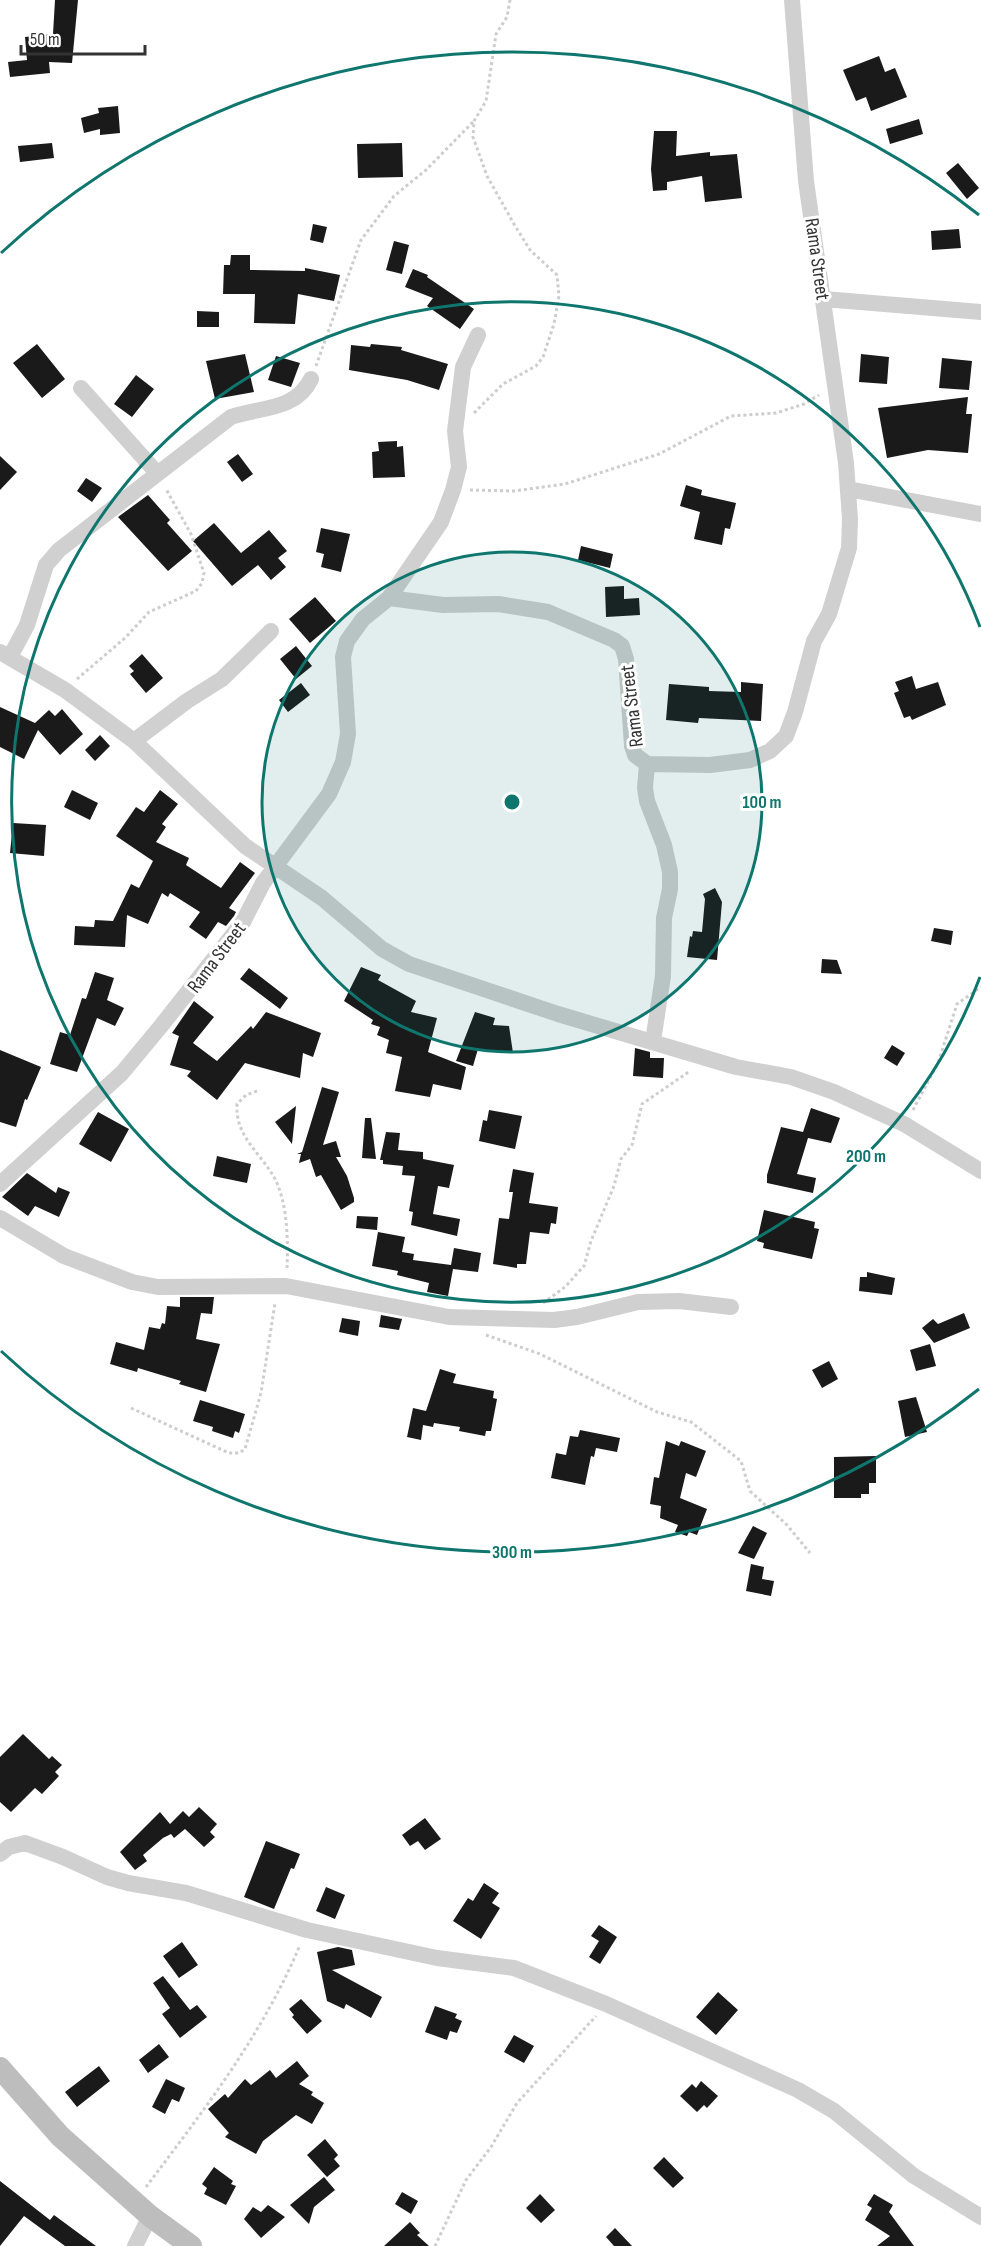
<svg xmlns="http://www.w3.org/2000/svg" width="981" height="2246" font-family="'Sofia Sans Condensed',sans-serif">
<rect width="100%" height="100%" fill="#fff"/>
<path fill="#1a1a1a" d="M55,0H78L72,63L49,62L50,73L10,77L8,62L27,60L25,37L53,34Z
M879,56L885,72L895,68L907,97L871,111L866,97L856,101L843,70Z
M118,106L120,133L100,135V129L84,133L81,118L99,113L98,108Z
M919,119L923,134L890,144L886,129Z
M654,131H677L676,156L710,152V156L737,154L742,198L705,202L702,176L667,182V190L653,191L651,169Z
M52,143L54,158L20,162L18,146Z
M402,143L403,177L358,178L357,144Z
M958,163L979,188L967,199L946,173Z
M313,224L327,227L323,243L310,240Z
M959,229L961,248L932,250L931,231Z
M394,241L409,245L402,274L386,270Z
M231,255H250V270L305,271V268L340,275L334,301L298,294L295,324L254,323L255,294H223L224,265H230Z
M413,269L428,275L427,277L474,309L460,329L427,306L433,298L405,287Z
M197,311L219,312V327H197Z
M37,344L65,379L42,398L13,363Z
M371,344L402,347L401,350L448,364L439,390L407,380L349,370L351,345L370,347Z
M245,354L254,392L215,399L206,361Z
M861,354L889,357L887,384L859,382Z
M276,356L300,363L291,387L268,380Z
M942,358L972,361L969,390L939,388Z
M136,375L154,389L132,417L114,404Z
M968,397L966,414H972L968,453L928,450L887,458L878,408Z
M397,441V447L403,446L405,477L373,478L372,452L379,451L378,442Z
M238,454L253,474L242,482L227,462Z
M0,456L17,472L0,490Z
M86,478L102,488L92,502L77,491Z
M686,485L702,490L701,495L736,503L730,529L725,528L722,545L694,539L700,512L680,506Z
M148,495L170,520L167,523L192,551L168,571L118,517Z
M214,523L241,553L269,530L287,551L278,558L286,567L271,580L258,565L232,586L193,541Z
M321,528L350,534L341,572L321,567L324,554L316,552Z
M581,546L613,554L610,568L578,560Z
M624,586V599L639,598L640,615L606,617L605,587Z
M315,597L336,621L310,643L289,619Z
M296,646L312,666L296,679L280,659Z
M142,654L163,678L146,693L130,674L134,671L129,666Z
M912,676L916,689L938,682L946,705L912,720L910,716L904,718L894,693L899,691L895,682Z
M741,682L763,684L761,721L699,718L698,723L666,720L669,684L709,687V691L741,692Z
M301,683L310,695L288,712L279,700Z
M0,707L35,723L49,710L55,716L62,709L83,734L60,755L38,730L24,759L0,747Z
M100,735L110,746L95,761L85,750Z
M72,790L98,803L90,820L64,807Z
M160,790L178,804L162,824L166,827L156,842L189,858L186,865L221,888L240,862L255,873L229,908L236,912L234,916L226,926L218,922L206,939L189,927L200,912L170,893L168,897L162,893L148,924L127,915L125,947L74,945L75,926L94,927L95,920L113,921L131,884L139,888L153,861L116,836L136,807L144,812Z
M13,823L46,825L44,856L10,853Z
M715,888L722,902L717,960L687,957L690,936L692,937L693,931L702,932L705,899L703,894Z
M934,928L953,931L951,945L931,941Z
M822,959L837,960L842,974L821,973Z
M361,967L381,975L378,980L416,1001L411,1012L437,1018L428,1052L466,1067L461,1090L433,1084L430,1097L395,1091L402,1057L386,1053L389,1040L377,1035L380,1027L371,1024L373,1020L344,1001Z
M249,968L288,998L280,1009L240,979Z
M95,972L114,978L107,1000L124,1008L115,1026L97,1018L77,1072L50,1064L60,1032L70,1035L82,998L86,999Z
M194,1001L214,1017L193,1043L217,1061L251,1026L253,1029L266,1012L321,1033L313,1057L303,1053L300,1078L245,1063L217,1100L187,1076L191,1071L170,1065L179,1036L172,1033Z
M475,1012L495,1018L493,1025L509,1026L513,1053L478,1049L473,1066L456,1061Z
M892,1045L905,1053L897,1066L884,1058Z
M635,1048L650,1052V1058H664L663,1078L633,1076Z
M0,1050L41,1067L27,1100L25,1099L16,1127L0,1122Z
M322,1087L339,1092L323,1145L336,1141L341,1157H336L347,1176L354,1198V1202L341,1210L321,1175L316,1177L310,1159L299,1163L301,1154H297L302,1152Z
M296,1106L292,1144L275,1122Z
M811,1108L840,1118L831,1143L808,1138L797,1174L816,1178L813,1193L767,1183V1175L781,1127L803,1132Z
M489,1110L522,1116L515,1149L479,1141L483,1120L487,1121Z
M98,1112L129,1129L111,1162L79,1144Z
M365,1118H371L376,1159L362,1158Z
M386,1132L400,1133L398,1150L423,1152V1159L454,1165L449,1188L438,1186L433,1214L460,1219L457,1236L411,1225L413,1212L409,1211L415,1176L402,1175L403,1166L383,1164V1160H380Z
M217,1156L251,1164L247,1183L213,1176Z
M513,1169L534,1173L529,1203L558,1207L556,1224L551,1223L549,1234L530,1232L526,1264H517V1268L493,1264L499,1218L509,1219L513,1192H509Z
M27,1173L56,1193L58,1187L70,1192L59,1217L35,1206L28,1216L2,1197Z
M764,1210L815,1222L814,1228L819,1229L812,1259L763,1248L764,1243L757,1241Z
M357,1216L378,1217L377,1230L356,1228Z
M378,1232L405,1237L402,1252L414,1254L413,1260L451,1265L454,1248L481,1253L478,1272L453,1269L448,1296L427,1292L429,1283L397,1275L398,1271L372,1266Z
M867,1272L895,1278L892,1295L859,1291L860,1277H867Z
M180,1297H214L212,1314L201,1313L196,1339L220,1344L206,1392L179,1384L181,1381L138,1368L137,1372L110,1364L116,1342L144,1350L149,1327L160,1329L162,1323L165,1324L167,1306L180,1307Z
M964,1313L970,1328L934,1343L922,1328L933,1319L938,1324Z
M381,1315L402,1319L399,1330L379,1327Z
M342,1318L360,1321L358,1336L339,1332Z
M930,1344L936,1366L916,1371L910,1350Z
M829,1361L838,1379L822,1388L812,1370Z
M440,1369L456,1374L453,1383L494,1391L493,1398L497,1399L491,1431H486L485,1436L459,1431L460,1427L434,1423L433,1427L423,1425L421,1440L407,1437L413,1408L426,1411Z
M916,1397L927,1432L905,1437L898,1401Z
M200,1400L245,1414L239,1433L235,1431L233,1438L212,1431L213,1427L193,1421Z
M580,1430L620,1438L617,1452L596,1448L594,1457L591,1456L585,1485L551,1478L556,1453L566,1455L570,1436L578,1437Z
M666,1441L679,1446L681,1441L706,1451L696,1477L686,1473L680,1498L707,1509L697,1535L689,1532L687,1536L675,1532L678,1525L660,1518L661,1506L650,1504L654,1477L659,1478Z
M876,1456V1483H869V1494H861V1498H834V1457Z
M753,1526L767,1533L754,1559L738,1553Z
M751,1564L764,1567L762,1579L774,1581L771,1596L746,1591Z
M23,1734L49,1759L52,1756L62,1765L55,1772L59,1776L42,1794L35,1788L11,1812L0,1802V1757Z
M199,1807L217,1824L210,1832L215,1837L204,1847L185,1829L174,1838L171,1834L163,1838L143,1855L147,1861L135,1870L120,1852L160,1812L170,1824L183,1811L189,1817Z
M425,1818L441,1839L425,1850L418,1841L410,1846L402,1835Z
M266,1841L300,1854L294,1869L291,1868L274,1909L244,1897Z
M484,1883L499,1893L492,1903L500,1908L481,1939L453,1921L468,1898L473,1901Z
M326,1887L345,1895L335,1919L316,1911Z
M599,1925L617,1937L600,1964L589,1957L599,1941L591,1936Z
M182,1942L198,1965L179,1978L163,1956Z
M338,1947L352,1950L355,1965L332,1970L382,1997L371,2018L346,2004L344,2009L327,2001L317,1952Z
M163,1976L190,2010L197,2005L207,2017L180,2038L162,2014L170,2008L153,1983Z
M718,1992L738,2010L716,2035L696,2017Z
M301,1999L322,2021L307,2034L292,2017L294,2015L289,2009Z
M435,2006L457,2014L455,2018L462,2021L457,2033L450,2031L447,2040L425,2032Z
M514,2035L534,2046L524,2063L504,2052Z
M159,2044L169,2057L148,2073L139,2060Z
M297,2061L309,2076L299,2084L313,2092L311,2095L324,2103L312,2124L296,2115L263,2141L256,2154L225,2137L229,2133L208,2109L225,2094L228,2098L245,2079L251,2085L270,2070L276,2078Z
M99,2066L110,2081L77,2107L65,2092Z
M166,2079L185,2088L179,2102L172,2099L165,2114L152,2107Z
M701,2081L718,2096L707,2108L704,2105L697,2112L680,2096L692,2084L696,2088Z
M325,2139L338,2155L334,2159L340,2166L327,2177L307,2155Z
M664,2157L684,2178L673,2188L653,2168Z
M214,2167L233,2181L231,2184L236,2186L226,2205L204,2194L207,2188L202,2184Z
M324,2177L335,2190L314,2207L309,2224L290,2205Z
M0,2181L50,2220L54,2215L96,2246H65L24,2216L0,2246Z
M402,2192L418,2201L411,2214L395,2204Z
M540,2194L555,2210L541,2223L526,2208Z
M874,2194L893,2205L889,2212L914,2246H877L890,2236L865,2220L872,2208L867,2205Z
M268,2205L285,2217L261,2238L244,2219L253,2207L261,2212Z
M410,2222L420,2233L417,2235L429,2246H384Z
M615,2228L632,2246H614L606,2237Z"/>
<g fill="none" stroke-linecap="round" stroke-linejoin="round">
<path stroke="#cdcdcd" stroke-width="3" stroke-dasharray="3 3" stroke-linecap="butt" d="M316,366L361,240L394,196L426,170L474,121
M474,413L503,384L536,366L543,357L554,324L559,296L557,275L530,250L514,224L487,176L473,137L474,121L486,101L496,34L507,17L510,0
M470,490L514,491L565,484L659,454L731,416L776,413L804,404L819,395
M77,679L125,638L149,612L196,591L202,583L204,573L191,534L166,489
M257,1091L246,1095L237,1104C235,1138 262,1153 276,1181C288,1207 288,1242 287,1269
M913,1110L938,1063L957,1004L981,987
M543,1303L565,1287L584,1266L591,1241L614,1186L621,1159L632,1145L642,1104L690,1071
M486,1335L540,1354L657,1412L691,1422L741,1461L750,1491L787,1525L810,1553
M131,1408L229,1453H239L245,1449L261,1393L275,1303
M146,2187C204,2110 263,2034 300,1945
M435,2246L466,2180L491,2147L517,2103L596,2016"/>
<path stroke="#d0d0d0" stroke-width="16" d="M824,299L981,312
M81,388L157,473
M848,489L980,514
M389,598L441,522L453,490L459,467L455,431L463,367L478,335
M0,652L65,690L134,741L245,846L322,898L382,949L409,964L558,1014L736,1067L791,1077L834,1092L904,1124L981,1171
M10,657L27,625L46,565L59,550L231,417C259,407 296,411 311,379
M134,741L187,701L222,679L271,631
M647,764L645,788L647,801L664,845L670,872V889L664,918L663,976L653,1041
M0,1184L122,1073L161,1026L243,922L263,883L329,794L343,762L348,734L343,657L347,641L363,619L389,598L443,605L498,604L548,612L614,640L622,646L626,659L632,746L635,755L647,764L710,765L750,760L770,751L786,736L795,712L814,641L829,614L849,548L850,519L846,463L806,181L792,0
M0,1218L64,1256L132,1282L158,1287L286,1286L449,1317L554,1320L577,1317L638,1302L679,1301L731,1307
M0,1854L9,1847L25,1843L63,1857L107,1877L128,1883L186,1893L307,1930L437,1958L514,1968L606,2004L798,2090L834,2111L914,2176L981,2217
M135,2246L150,2216"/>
<path stroke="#bdbdbd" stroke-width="22" d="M0,2068L60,2136L150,2216L191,2246"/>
</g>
<circle cx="512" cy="802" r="250" fill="#0f766e" fill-opacity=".12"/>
<g fill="none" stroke="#0f766e" stroke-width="3">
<circle cx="512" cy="802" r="250"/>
<path d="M980 977A500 500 0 1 1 980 627"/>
<path d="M979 1389A750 750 0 0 1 1 1351M1 253A750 750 0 0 1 979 215"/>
</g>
<g text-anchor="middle" stroke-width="6" stroke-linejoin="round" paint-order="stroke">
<g font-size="20" fill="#333" stroke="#fff">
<text transform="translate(818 259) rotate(82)" y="7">Rama Street</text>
<text transform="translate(631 706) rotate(-97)" y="7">Rama Street</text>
<text transform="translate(216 957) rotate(-53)" y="7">Rama Street</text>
</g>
</g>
<circle cx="512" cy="802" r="9" fill="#0f766e" stroke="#fff" stroke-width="3"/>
<g font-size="18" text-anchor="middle" font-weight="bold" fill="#0f766e" stroke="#fff" stroke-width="6" stroke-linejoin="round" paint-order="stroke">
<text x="762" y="808">100 m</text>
<text x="866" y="1162">200 m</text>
<text x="512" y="1558">300 m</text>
</g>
<path d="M21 45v9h124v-9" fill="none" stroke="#333333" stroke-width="3"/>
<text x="30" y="45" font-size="18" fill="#333333" stroke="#ffffff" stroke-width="4.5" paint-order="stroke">50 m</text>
</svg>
